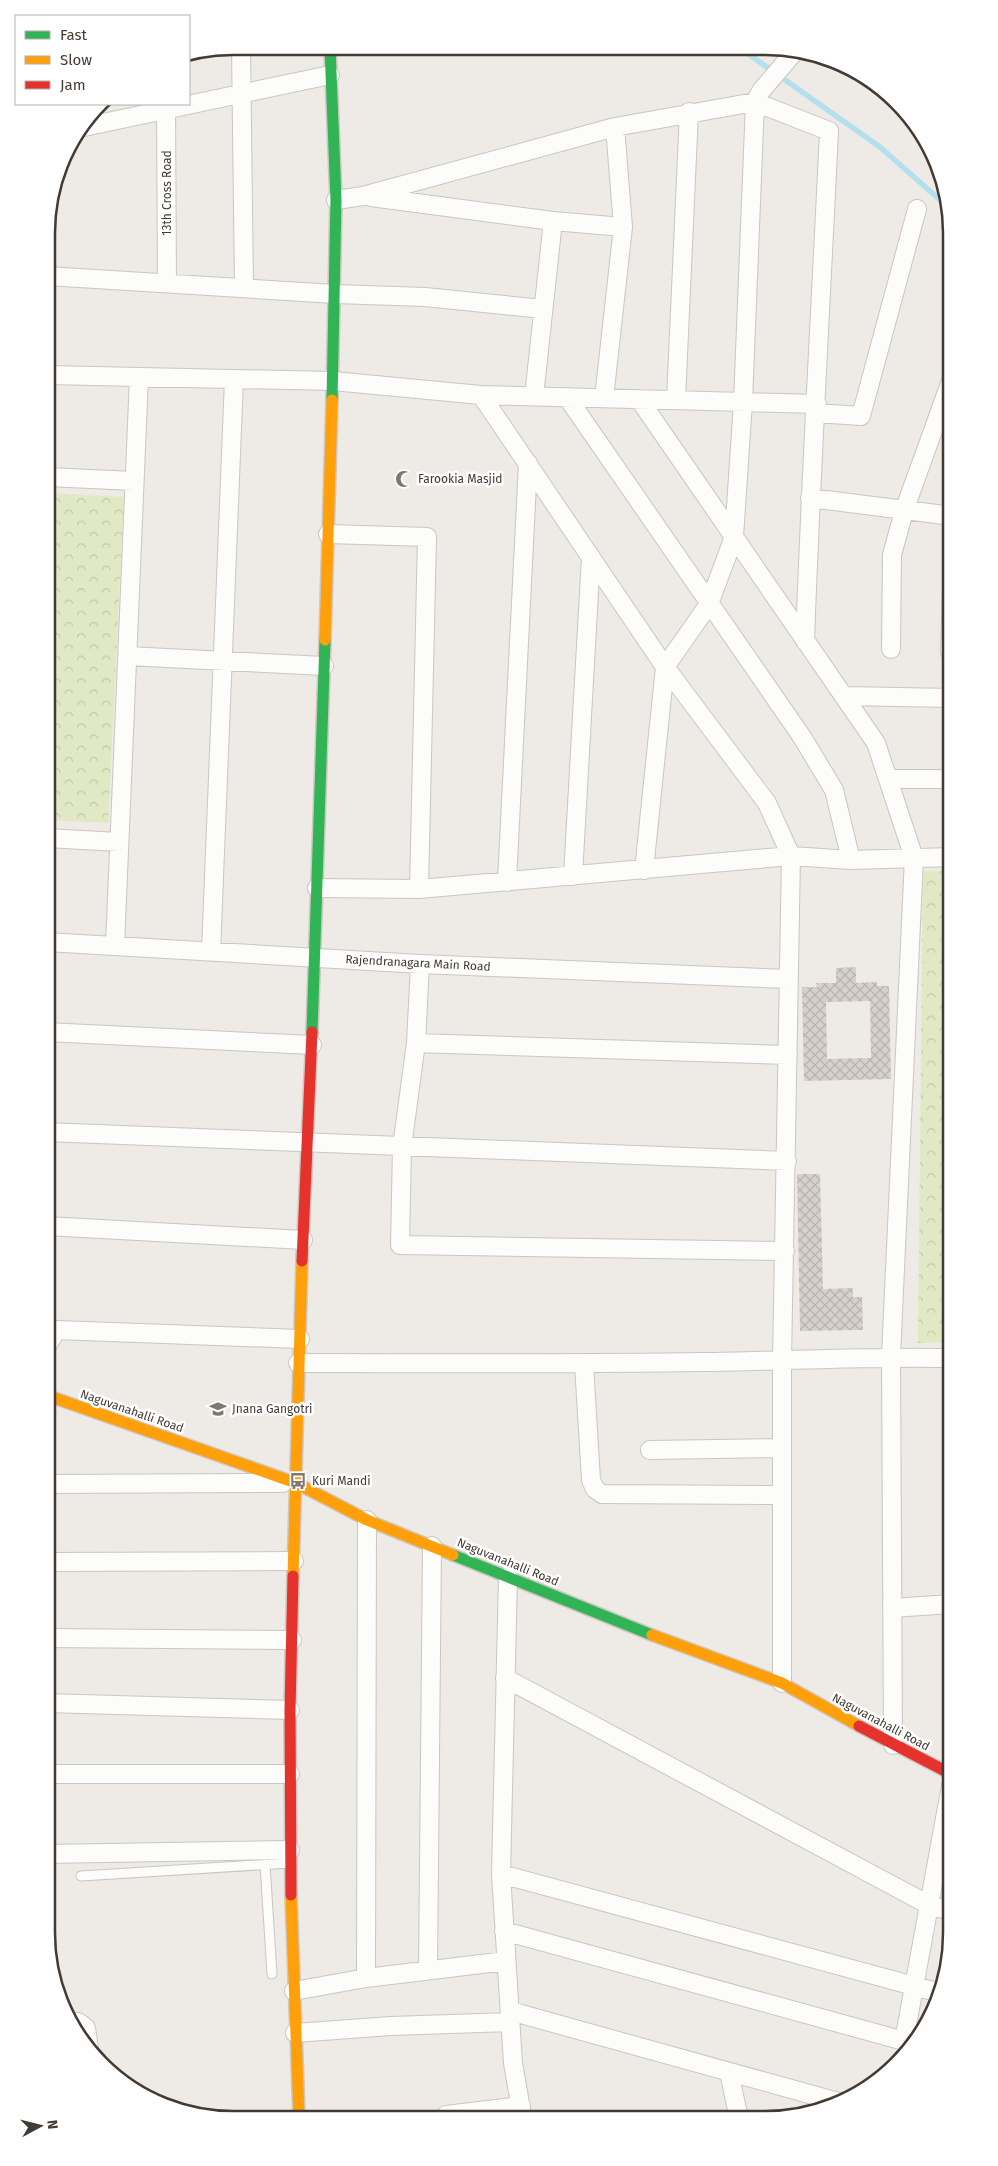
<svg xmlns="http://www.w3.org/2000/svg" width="998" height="2166" font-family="'Fira Sans',sans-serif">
<defs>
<pattern id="forest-crowns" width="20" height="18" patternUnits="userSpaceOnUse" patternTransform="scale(1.25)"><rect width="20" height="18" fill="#e1e9c4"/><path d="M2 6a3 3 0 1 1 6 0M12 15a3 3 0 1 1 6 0" fill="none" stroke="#c2c9a9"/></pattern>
<pattern id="building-cross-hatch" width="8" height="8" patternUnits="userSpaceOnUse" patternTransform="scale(1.25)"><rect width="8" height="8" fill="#d6d1cd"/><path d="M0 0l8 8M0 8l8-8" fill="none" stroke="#b9b4b0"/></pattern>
</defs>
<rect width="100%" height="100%" fill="#eeeae6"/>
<path fill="url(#forest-crowns)" d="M47,493L124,497L108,823L47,820Z
M923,871H952L951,1342L918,1343Z"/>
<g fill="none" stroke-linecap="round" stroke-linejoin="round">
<path stroke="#b4e0ee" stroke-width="5.5" d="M735,49L747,53L880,147L948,207"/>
</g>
<path fill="url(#building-cross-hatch)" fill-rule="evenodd" d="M856,967V983L877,982V986H889L891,1079L804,1081L802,987H817L816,983H836V968ZM870,1001L871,1058L827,1059L826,1002Z
M797,1174H820L823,1289L853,1288V1297H862L863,1330L800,1331Z"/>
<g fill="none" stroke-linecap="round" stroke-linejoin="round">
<g stroke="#cac6c2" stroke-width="11">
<path id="lane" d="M265,1864L272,1974
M81,1876L290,1863"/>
</g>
<g stroke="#cac6c2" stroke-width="20">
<path id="street" d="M241,46L244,288
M166,104L167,283
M84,127L330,75
M371,197L553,221L623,227
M336,200L363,196L615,127L755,102L829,131C821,301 811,471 805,641
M47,276L335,294L425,297L543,309
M47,375L333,381L481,395L817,404
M481,395L665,667L767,803L791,856L782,1361V1683
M534,396L553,221
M567,397L802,737L834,790L851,860
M604,398L623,227L615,127
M639,399L876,743L914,858L891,1356L893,1745
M676,400L689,112
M816,413L861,416L917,209
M47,477L134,481
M810,498L952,516
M328,534L427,537L419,889
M891,649L892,555L904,511L952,378
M950,652L952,586
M127,656L324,666
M844,696L952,698
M888,779H952
M47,838L119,842
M644,870L665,667L709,604L734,537L743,402L755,102L761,91L796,50
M573,876L591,557
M507,882L528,463
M317,888L419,889L791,856L851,860L952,857
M46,942L420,964L789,979
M115,946L139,377
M211,952L234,379
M420,964L416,1043L402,1147L400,1245L785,1251
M46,1032L312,1045
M416,1043L788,1055
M46,1132L787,1161
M46,1226L303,1240
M46,1328L57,1330L300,1339
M46,1347L57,1330
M298,1363C433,1363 568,1364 702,1362C785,1361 868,1356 951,1358
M584,1364L591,1480L595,1489L602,1494L782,1495
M650,1450L782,1448
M46,1484L283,1483
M46,1562L294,1561
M508,1577L501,1874L513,2063L522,2115
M892,1608L951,1604
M46,1638L292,1640
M505,1678L929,1905L951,1911
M46,1703L290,1710
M46,1774H290
M46,1854L290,1850
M501,1874L940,1993
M504,1931L915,2044
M428,1970L432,1546
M366,1978L367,1520
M294,1991L366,1978L506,1961
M510,2011L838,2102
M70,2023L78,2022L86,2028L89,2048
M295,2033L391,2026L510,2022
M904,2041L951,1786
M729,2072L738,2114
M446,2115L521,2106"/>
</g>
<g stroke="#cfc7be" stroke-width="14">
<path id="fast" d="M330,47L336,200L332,400
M312,1032L325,640
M453,1555L652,1635"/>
</g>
<g stroke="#cfc7be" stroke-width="14">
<path id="slow" d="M325,640L332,400
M46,1395L296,1483L367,1520L453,1555
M293,1576L302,1261
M652,1635L782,1683L859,1726
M291,1895L299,2116"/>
</g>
<g stroke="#cfc7be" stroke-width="14">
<path id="jam" d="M302,1261L312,1032
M859,1726L951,1774
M291,1895L290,1710L293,1576"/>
</g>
<use href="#lane" stroke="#fcfcfb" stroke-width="9"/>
<use href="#street" stroke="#fcfcfb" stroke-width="18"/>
<use href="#fast" stroke="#30b455" stroke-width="11"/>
<use href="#slow" stroke="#ff9f0a" stroke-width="11"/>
<use href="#jam" stroke="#e5322d" stroke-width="11"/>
</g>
<defs>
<g id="mosque-bare" transform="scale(1.35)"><path d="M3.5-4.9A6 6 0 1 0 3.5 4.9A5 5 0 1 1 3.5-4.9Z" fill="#7f7872" stroke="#fff" stroke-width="2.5" paint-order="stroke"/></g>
<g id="school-bare" transform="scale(1.35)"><path d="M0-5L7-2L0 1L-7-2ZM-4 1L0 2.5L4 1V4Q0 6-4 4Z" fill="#7f7872" stroke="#fff" stroke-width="2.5" paint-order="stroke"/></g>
<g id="bus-bare" transform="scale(1.35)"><path d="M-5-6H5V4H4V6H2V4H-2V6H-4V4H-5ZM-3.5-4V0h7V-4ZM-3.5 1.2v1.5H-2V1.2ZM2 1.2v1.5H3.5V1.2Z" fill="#7f7872" stroke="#fff" stroke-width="2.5" paint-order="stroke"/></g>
</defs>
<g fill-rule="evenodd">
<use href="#mosque-bare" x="404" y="479"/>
<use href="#school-bare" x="218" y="1409"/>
<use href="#bus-bare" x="298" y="1481"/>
</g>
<g text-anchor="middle" stroke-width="5" stroke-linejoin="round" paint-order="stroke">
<g font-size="12" fill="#433a33" stroke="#fff">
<text transform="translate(167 193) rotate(-90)" y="4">13th Cross Road</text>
<text transform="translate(418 963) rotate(3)" y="4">Rajendranagara Main Road</text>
<text transform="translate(132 1411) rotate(19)" y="4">Naguvanahalli Road</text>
<text transform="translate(508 1562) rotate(22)" y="4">Naguvanahalli Road</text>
<text transform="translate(881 1722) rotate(28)" y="4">Naguvanahalli Road</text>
</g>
<g font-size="12" fill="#433a33" stroke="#fff" text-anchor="start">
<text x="418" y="483">Farookia Masjid</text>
<text x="232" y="1413">Jnana Gangotri</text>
<text x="312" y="1485">Kuri Mandi</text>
</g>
</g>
<path d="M0 0H998V2166H0ZM233 55H765A178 178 0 0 1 943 233V1933A178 178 0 0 1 765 2111H233A178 178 0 0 1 55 1933V233A178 178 0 0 1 233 55Z" fill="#fff" fill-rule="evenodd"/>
<path fill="none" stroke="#433a33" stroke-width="2.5" d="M233 55H765A178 178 0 0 1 943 233V1933A178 178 0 0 1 765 2111H233A178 178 0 0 1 55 1933V233A178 178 0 0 1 233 55Z"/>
<rect x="15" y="15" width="175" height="90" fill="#ffffff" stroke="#b4b0ad"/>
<rect x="25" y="31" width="25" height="8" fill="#30b455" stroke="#b4b0ad"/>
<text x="60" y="40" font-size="15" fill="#433a33">Fast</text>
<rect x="25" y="56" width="25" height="8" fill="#ff9f0a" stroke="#b4b0ad"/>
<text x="60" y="65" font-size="15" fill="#433a33">Slow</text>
<rect x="25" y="81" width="25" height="8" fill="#e5322d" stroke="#b4b0ad"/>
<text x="60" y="90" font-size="15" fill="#433a33">Jam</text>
<g transform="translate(40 2126) rotate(83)" stroke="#ffffff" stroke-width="4" paint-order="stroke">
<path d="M0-4L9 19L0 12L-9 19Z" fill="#433a33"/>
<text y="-8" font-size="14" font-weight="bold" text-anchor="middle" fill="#433a33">N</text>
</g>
</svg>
